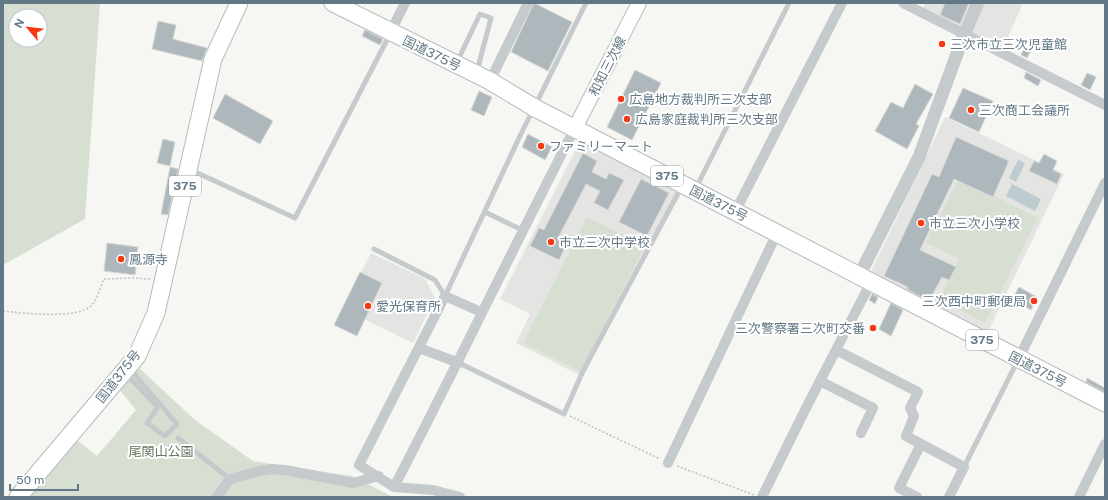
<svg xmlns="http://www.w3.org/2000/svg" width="1108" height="500" font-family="'Public Sans','Noto Sans JP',sans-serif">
<rect width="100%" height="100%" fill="#f6f6f2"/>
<path fill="#e4e5e3" d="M925,3H1023L1001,53L922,11Z
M945,117L1064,174L986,336L869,276Z
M580,141L678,191L583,377L516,343L530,314L500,299Z
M371,253L425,279L435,298L413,343L343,309Z"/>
<path fill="#d7dfd3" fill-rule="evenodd" d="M3,3H100L85,219L3,265ZM16,16H40V40H16Z
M959,178L1038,218L985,323L939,300L959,259L926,243Z
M587,217L645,246L581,372L523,343Z
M138,367L195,420L253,461L352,476L393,497H30L74,438L97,456L136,410L119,389Z"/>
<path fill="#becbcf" d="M1018,160L1025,163L1016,182L1009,178Z
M1012,184L1041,199L1035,211L1006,196Z"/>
<path fill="#aeb7bc" stroke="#d7d7d5" d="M534,3L572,22L548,71L511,52Z
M945,3H969L960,24L940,15Z
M158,21L176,25L173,39L207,48L202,61L152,49Z
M365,30L383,39L380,45L362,36Z
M1025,47L1031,50L1027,58L1021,55Z
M635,70L661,83L632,140L607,127Z
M1026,72L1041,80L1038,86L1024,78Z
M1087,73L1096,77L1090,90L1081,85Z
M915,84L933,94L916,124L919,126L907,149L875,131L891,102L903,108Z
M963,88L993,101L979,132L949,118Z
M479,91L492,97L484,116L471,110Z
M225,94L273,121L260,144L213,118Z
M528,134L552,147L545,160L522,147Z
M956,137L1009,161L993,197L954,179L920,250L956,267L949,280L942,277L929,301L907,289L908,287L884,276L932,174L939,177Z
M163,139L175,142L170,166L157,163Z
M583,153L597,161L592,172L606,179L609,173L624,180L608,210L594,203L600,191L586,184L558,238L568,242L559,260L530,246L539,228L544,230Z
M1044,154L1057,161L1053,170L1061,174L1057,184L1029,171L1034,161L1039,163Z
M170,167L178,169L168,215L161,214Z
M641,179L669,193L647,236L619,222Z
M107,243L138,247L135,275L104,271Z
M360,272L382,283L357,336L334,325Z
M1019,287L1037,297L1031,310L1012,299Z
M872,294L878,297L875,304L869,300Z
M891,303L903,310L891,336L879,329Z
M1087,378L1105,388V392L1086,382Z"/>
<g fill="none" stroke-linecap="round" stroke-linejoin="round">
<g stroke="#b7bdc1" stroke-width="16">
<path id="secondary" d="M575,128L639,3"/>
</g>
<g stroke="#b7bbbe" stroke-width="19">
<path id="trunk" d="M333,3L490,81L535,108L1105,403
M18,497L137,356L156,313L213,59L239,3"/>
</g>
<path stroke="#bec1c3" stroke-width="1.5" stroke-dasharray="2 2" stroke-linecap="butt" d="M3,311C22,313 78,320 92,305C98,298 100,287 104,279L132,278L151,279
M570,416L660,459
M677,466L754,495"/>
<path stroke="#c5cacc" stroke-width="5" d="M457,62L480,14L491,18L477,71
M191,170L295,218L390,34
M696,188L789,3
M485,212L522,230
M374,249L435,280L445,296
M445,296L519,138L586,3
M459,363L564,414L583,371L682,186
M125,373L158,407L147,423L165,436L177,424L130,369
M178,438L230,479
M964,467L1018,360"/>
<path stroke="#c5cacc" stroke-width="10" d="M903,3L1105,105
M390,33L405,3
M490,81L528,3
M735,212L842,3
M419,348L459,363
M836,350L918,392L910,408L914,416L906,436L964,467L949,497
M1019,358L1105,183
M820,381L873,408L861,433
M668,463L777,233
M394,487C456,368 513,248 575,128
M217,497L230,479L255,472L272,469L285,470L353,483L379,476
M460,497L433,490L394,487L359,465L445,296L481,312
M762,497L805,410L871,282
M917,497L899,488L921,444
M1079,497L1105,444"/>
<path stroke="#c5cacc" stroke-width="13" d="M859,276L919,157L964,35L978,3"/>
<use href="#secondary" stroke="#fff" stroke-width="14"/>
<use href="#trunk" stroke="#fff" stroke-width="17"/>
</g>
<g fill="#f43a14" stroke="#fff" stroke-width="1.5">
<circle cx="942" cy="44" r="4"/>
<circle cx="621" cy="99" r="4"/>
<circle cx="971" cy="110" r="4"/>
<circle cx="627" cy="119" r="4"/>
<circle cx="541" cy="146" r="4"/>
<circle cx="921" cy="223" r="4"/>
<circle cx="551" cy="242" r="4"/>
<circle cx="121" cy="259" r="4"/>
<circle cx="1034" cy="301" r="4"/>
<circle cx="368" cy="306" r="4"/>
<circle cx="873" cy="328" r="4"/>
</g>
<g text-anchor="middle" stroke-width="4" stroke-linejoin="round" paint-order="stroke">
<g fill="#fff" stroke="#91a0aa" stroke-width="1">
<rect x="651" y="166" width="32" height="20" rx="3"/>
<rect x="169" y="176" width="32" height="20" rx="3"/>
<rect x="966" y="330" width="32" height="20" rx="3"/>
</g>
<g font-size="12" font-weight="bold" fill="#627886">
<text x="667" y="180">375</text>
<text x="185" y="190">375</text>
<text x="982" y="344">375</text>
</g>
<g font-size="13" fill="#627886" stroke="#fff" text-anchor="start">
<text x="950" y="49">三次市立三次児童館</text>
<text x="629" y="104">広島地方裁判所三次支部</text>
<text x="979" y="115">三次商工会議所</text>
<text x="635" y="124">広島家庭裁判所三次支部</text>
<text x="549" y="151">ファミリーマート</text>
<text x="929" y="228">市立三次小学校</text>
<text x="559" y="247">市立三次中学校</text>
<text x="129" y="264">鳳源寺</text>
<text x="1026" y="306" text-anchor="end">三次西中町郵便局</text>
<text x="376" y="311">愛光保育所</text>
<text x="865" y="333" text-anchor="end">三次警察署三次町交番</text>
</g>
<g font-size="13" fill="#627886" stroke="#fff">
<text transform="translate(432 53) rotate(26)" y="5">国道375号</text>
<text transform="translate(607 66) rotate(-63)" y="5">和知三次線</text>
<text transform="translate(719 203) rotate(27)" y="5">国道375号</text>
<text transform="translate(1038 369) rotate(27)" y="5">国道375号</text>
<text transform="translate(118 376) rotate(-52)" y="5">国道375号</text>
</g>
<g font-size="13" fill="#65785e" stroke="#fff">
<text x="161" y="456">尾関山公園</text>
</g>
</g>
<rect width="1108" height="500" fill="none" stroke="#627886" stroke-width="8"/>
<g transform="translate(28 28) rotate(298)"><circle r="19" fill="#ffffff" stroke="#c0c9cf"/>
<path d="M0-3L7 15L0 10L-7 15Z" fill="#f43a14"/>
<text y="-6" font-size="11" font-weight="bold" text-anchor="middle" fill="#627886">N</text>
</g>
<path d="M10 484v6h68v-6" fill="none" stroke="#627886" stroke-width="2"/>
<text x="16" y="484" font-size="12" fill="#627886" stroke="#ffffff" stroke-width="3" paint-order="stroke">50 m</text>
</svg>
